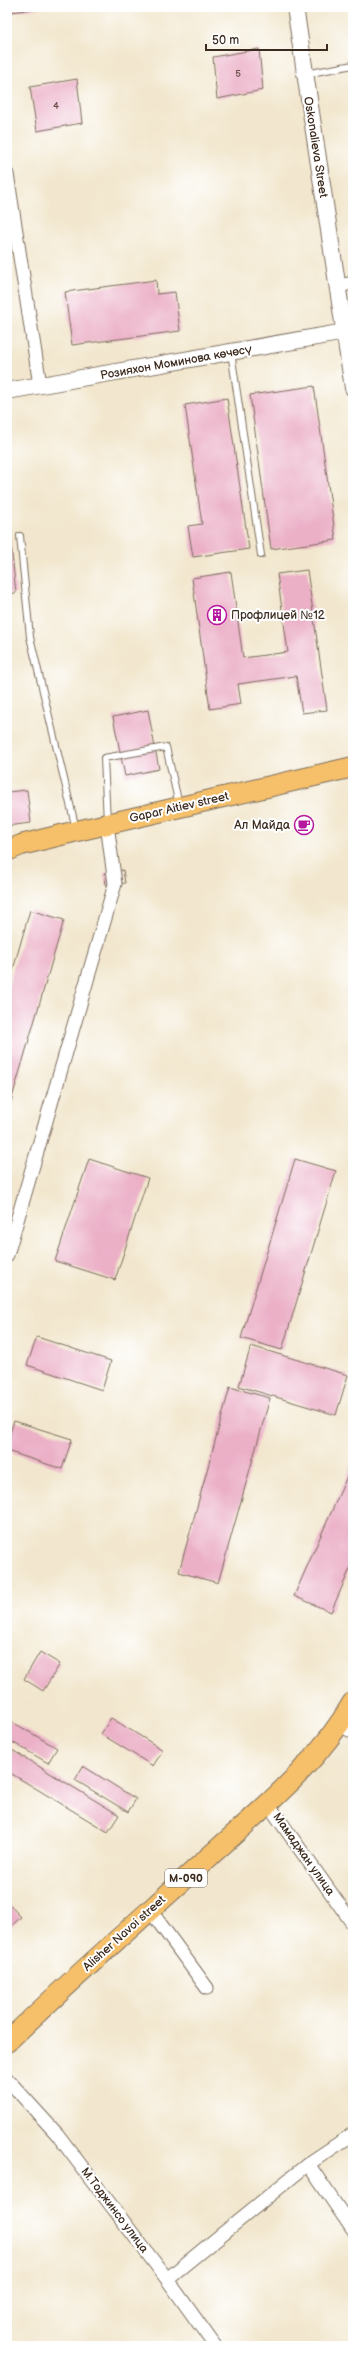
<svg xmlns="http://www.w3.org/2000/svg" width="360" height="2353" font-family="'Balsamiq Sans',sans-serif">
<rect width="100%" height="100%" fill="#fff"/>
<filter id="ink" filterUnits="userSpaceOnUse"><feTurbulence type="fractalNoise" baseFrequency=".025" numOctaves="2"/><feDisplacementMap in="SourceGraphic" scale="8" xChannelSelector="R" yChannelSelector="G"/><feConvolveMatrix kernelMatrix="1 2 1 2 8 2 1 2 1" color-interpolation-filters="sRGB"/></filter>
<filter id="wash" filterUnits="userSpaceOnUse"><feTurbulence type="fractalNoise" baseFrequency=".012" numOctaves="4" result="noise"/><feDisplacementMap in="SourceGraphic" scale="16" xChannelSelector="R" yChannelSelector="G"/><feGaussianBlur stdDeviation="0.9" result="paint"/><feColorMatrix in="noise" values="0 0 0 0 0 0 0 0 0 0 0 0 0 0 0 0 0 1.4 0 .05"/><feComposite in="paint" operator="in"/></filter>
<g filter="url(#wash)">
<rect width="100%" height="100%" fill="#f2e7ce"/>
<g id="blocks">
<path fill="#ebafc6" d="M12,7H38V8L13,12Z
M259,49L263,90L217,99L213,57Z
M77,79L82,123L37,131L30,87Z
M156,280L157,294L175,292L180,331L72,345L65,292Z
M314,386L336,540L271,549L250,395Z
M227,398L249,549L193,557L188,526L202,524L185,405Z
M10,535L16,593L7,594V536Z
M307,570L327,710L302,713L296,676L238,684L241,704L210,709L192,578L231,572L243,658L288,652L277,574Z
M148,710L159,769L125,776L113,717Z
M27,790L31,823L7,826V792Z
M123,870L125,883L106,885L104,873Z
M30,910L64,920L7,1115V991Z
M89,1159L148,1178L115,1280L55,1261Z
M295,1159L336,1171L282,1350L241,1338Z
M37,1337L111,1361L102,1390L27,1365Z
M251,1346L348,1375L336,1415L239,1386Z
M230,1387L270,1398L218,1583L179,1572Z
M14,1421L72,1439L62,1469L7,1451V1442Z
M353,1463V1562L331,1612L294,1596Z
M40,1652L60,1664L43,1691L24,1679Z
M111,1718L163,1750L153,1766L101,1734Z
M7,1719L57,1748L48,1763L7,1739Z
M7,1747L119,1815L108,1832L7,1771Z
M83,1766L136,1799L128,1812L75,1780Z
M7,1902L21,1917L7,1930Z"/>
</g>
</g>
<g filter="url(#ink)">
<use href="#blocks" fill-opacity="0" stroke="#7b6c5c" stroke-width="1"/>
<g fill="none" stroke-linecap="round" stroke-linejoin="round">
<g stroke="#7b6c5c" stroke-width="8">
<path id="service" d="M305,74L353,65
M231,352L261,555
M20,536L30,637L76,829
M107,822L104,758L166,747L179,805"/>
</g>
<g stroke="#7b6c5c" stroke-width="15">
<path id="minor" d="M7,174L40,385
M338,286L353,283
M7,1255L115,884L107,824
M340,1725L353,1732
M268,1804L353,1924
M150,1910L207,1988
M7,2079L57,2134L167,2279L215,2346
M308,2164L353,2230
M167,2279L308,2164L353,2134"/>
</g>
<g stroke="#7b6c5c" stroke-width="18">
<path id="tertiary" d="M295,7L353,388
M7,391L345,332"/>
</g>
<g stroke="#7b6c5c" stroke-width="22">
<path id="primary" d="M7,851L21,845L77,831L353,767
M7,2042C73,1978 142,1918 210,1856C262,1809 318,1764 353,1702"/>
</g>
<use href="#service" stroke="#fff" stroke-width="6"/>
<use href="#minor" stroke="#fff" stroke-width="13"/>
<use href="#tertiary" stroke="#fff" stroke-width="16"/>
<use href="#primary" stroke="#f6c06b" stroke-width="20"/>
</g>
</g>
<defs>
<g id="building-ring" transform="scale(1)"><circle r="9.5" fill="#fff" stroke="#b5179e" stroke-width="1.5"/><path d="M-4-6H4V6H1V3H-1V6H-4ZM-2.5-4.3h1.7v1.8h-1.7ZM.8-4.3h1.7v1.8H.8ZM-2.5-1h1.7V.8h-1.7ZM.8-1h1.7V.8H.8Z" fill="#b5179e"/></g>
<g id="cafe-ring" transform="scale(1)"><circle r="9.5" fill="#fff" stroke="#b5179e" stroke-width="1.5"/><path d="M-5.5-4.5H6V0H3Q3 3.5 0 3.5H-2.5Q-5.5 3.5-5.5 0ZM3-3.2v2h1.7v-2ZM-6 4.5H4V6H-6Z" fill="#b5179e"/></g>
</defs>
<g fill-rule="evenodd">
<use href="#building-ring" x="217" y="615"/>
<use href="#cafe-ring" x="304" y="825"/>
</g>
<g text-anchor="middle" stroke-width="4" stroke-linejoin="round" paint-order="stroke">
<g font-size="10" fill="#674b48">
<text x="238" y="77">5</text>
<text x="56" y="109">4</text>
</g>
<rect fill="#fff" stroke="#766a62" stroke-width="1" x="165" y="1869" width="42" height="18" rx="3"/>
<g font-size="11" font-weight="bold" fill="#3b2a1e">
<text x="186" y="1882">М-090</text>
</g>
<g font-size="12" fill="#3b2a1e" stroke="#fff">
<text transform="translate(316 147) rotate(81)" y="4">Oskonalieva Street</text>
<text transform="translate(176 362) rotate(-10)" y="4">Розияхон Моминова көчөсү</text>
<text transform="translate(179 807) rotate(-13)" y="4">Gapar Aitiev street</text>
<text transform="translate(304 1854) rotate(55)" y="4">Мамаджан улица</text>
<text transform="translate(124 1933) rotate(-42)" y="4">Alisher Navoi street</text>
<text transform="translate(115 2210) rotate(53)" y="4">М.Тоджинсо улица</text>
</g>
<g font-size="12" fill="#3b2a1e" stroke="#fff" text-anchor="start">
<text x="231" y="619">Профлицей №12</text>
<text x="290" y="829" text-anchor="end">Ал Майда</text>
</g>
</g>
<rect width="360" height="2353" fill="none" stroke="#fff" stroke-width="24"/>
<path d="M206 44v6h121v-6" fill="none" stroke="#3b2a1e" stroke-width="2"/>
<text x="212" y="44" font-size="12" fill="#3b2a1e" stroke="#ffffff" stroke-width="3" paint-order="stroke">50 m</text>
</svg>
